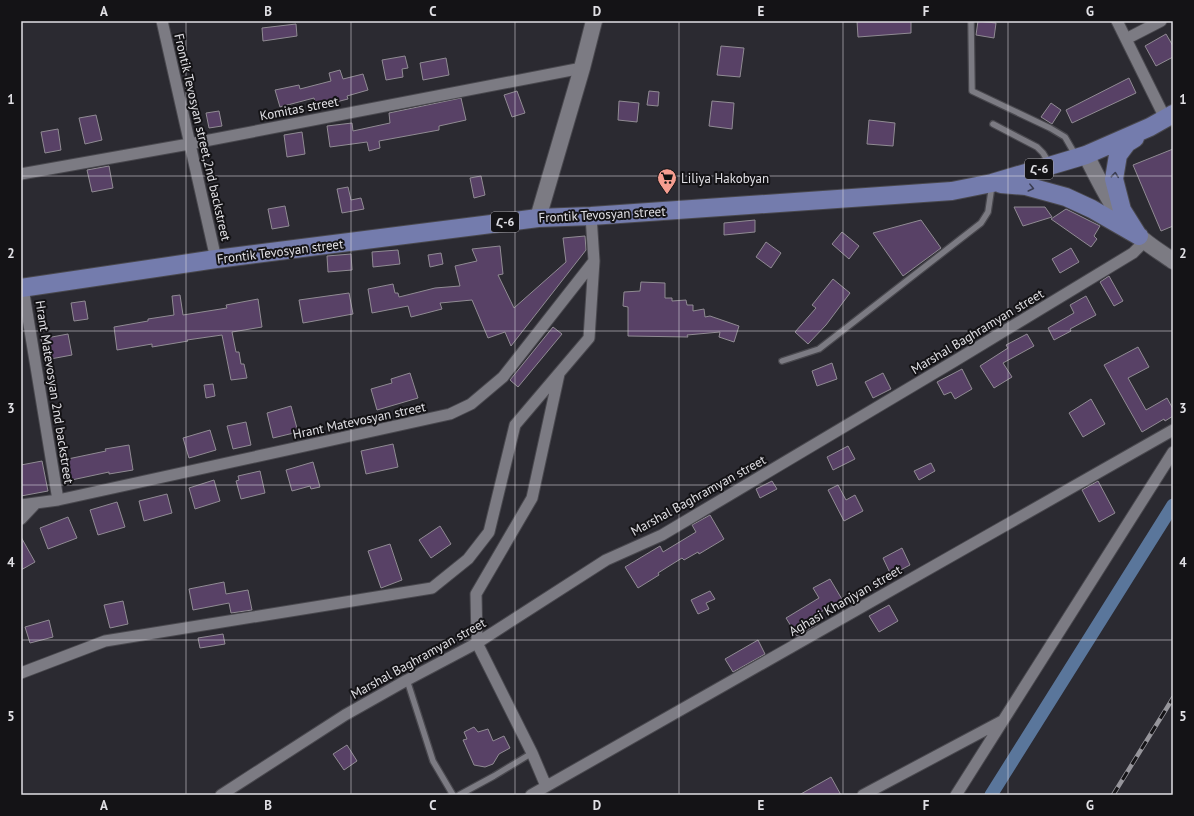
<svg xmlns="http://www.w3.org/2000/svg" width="1194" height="816" font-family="'PT Sans','Noto Sans Armenian',sans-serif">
<rect width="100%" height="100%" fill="#2b2a31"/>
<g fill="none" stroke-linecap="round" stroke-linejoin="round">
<path stroke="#5a769b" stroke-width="13" d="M991,795L1173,505"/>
</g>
<path fill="#584166" stroke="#908b93" d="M857,21H911V33L858,37Z
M978,21L996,23L994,38L976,35Z
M296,24L297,36L263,41L262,28Z
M1166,34L1173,46V57L1156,66L1145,46Z
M721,46L744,48L740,77L717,75Z
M405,56L408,68L402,69L403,77L386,80L382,60Z
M446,58L449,75L423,80L420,63Z
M340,70L343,79L363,74L368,90L347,96L348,99L316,107L314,98L280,107L275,90L299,85L300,89L331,81L329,73Z
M1129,78L1136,93L1072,123L1066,110Z
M517,91L525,113L512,117L504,95Z
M649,91L659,92L658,106L647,105Z
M461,98L466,120L439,126V130L379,141L380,148L369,151L367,142L330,147L327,126L352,123L353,131L390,123L389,113Z
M619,101L639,103L637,122L618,120Z
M712,101L734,103L732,129L709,126Z
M1051,103L1061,110L1052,124L1041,117Z
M219,111L222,126L209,128L206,113Z
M96,115L102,140L85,144L79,118Z
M869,120L895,123L893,146L867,144Z
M58,129L61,150L45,153L41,132Z
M302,132L305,154L287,157L284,135Z
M1173,149V226L1161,231L1133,165Z
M109,166L113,188L92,192L87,170Z
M481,176L485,195L474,198L470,178Z
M348,187L351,200L361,198L364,209L342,213L337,189Z
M285,206L289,226L272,229L268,209Z
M1014,207H1045L1052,217L1023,226Z
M1066,209L1100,226L1094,236L1097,239L1091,247L1051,219Z
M755,220V232L724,235V223Z
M921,220L941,248L903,276L873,233Z
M842,232L859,246L849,259L832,244Z
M585,236L586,250L511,346L505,332L488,338L472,300L440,303L442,309L411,317L408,306L372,313L368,289L393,284L395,293H398L399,297L435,288L460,286L455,266L477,261L472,249L500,246L503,274L498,275L514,308L566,262L563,238Z
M766,242L781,253L771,268L756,257Z
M1071,248L1079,262L1060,273L1052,259Z
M398,250L400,264L373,267L372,252Z
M441,253L443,264L430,267L428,255Z
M351,254L352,270L328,272L327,256Z
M1109,276L1123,301L1114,306L1100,282Z
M833,279L850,293L826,325L808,344L795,332L816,308L812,305Z
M641,282L665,283V298H672V301L686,300L687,305H693V311L704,309L705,317L710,316L739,326L734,342L719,337L720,332L687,335L688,337L628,336V307L623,306L624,292L640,291Z
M349,293L353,314L303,323L299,300Z
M180,295L183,315L227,308L226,305L258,299L262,327L232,332L236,352H239L241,364H244L247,378L231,380L222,335L187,340L188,341L152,347V344L117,350L114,327L148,321V319L174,315L172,296Z
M1086,296L1096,315L1070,329L1071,331L1054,340L1048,328L1074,313L1070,305Z
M85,301L88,319L74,321L71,303Z
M553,327L562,334L518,387L510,380Z
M68,334L72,355L45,360L41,339Z
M1027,334L1034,346L1003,363L1012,377L994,388L980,366L1008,348L1006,345Z
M1138,347L1149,367L1128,378L1146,410L1167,398L1173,409V416L1165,421L1164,419L1142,432L1104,365Z
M832,363L837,379L817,386L812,371Z
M962,369L972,389L955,399L951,392L944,395L937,382Z
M410,373L418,398L377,410L371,389L392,383L391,379Z
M883,373L891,389L873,398L865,382Z
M213,384L215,396L206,398L204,385Z
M1091,399L1105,424L1083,437L1069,413Z
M291,406L298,432L273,438L267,413Z
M246,422L251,445L233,449L227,426Z
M210,430L216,450L189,458L183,438Z
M393,444L398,467L366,474L361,451Z
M129,445L133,470L109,474V472L67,481L63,460L106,451L105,449Z
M848,446L855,459L833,470L827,457Z
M42,461L48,491L21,496V465Z
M313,462L320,487L311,489L310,486L292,491L286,470Z
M931,463L935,471L919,480L914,471Z
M260,471L265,493L241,499L236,481L239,480L238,476Z
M214,480L220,501L195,509L189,488Z
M772,481L777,489L760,498L756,489Z
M1098,481L1115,513L1099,522L1082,490Z
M838,485L846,500L855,495L863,511L844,521L828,490Z
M167,494L172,513L144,521L139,501Z
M117,502L125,527L98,535L90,510Z
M710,515L724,539L699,554L698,552L684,560L682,558L658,573L659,575L638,588L625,567L660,546L663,552L696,532L692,525Z
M68,517L77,538L48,549L40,528Z
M440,526L451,544L431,558L419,540Z
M21,537L35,562L21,570Z
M390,544L402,580L381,588L368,551Z
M902,548L910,565L891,575L883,558Z
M830,579L846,606L835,612L832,606L813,616L817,624L797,636L786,618L819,598L813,588Z
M224,582L226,594L248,590L252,610L231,613L229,603L193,610L189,589Z
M710,591L715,599L706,603L709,609L698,614L691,600Z
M123,601L128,624L110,628L104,605Z
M889,605L898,621L879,632L869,616Z
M49,620L53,637L30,643L25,627Z
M223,634L225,644L200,648L198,638Z
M758,640L765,654L733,672L725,659Z
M474,727L478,732L488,729L493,741L504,736L510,748L499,754L493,764L485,767L474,765L463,740L467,739L464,732Z
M347,745L357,761L344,770L333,754Z
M831,777L841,795H799Z"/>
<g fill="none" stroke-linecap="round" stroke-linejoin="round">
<g stroke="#49484e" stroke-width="8">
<path id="lane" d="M971,21L972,91L1050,128L1065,137L1076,156
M993,124L1037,147L1043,153L1049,163
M782,361L819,349L981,223L988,212L992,185
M407,680L433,761L453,795
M459,795L494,776L532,753"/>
</g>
<g stroke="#49484e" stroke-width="13">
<path id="street" d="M162,21L216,259
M1117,21L1165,118
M1126,39L1161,21
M21,174L189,144L582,68
M23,288L58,500
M21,505L58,500L450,414L471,404L503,377L594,261L591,216
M21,519L36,503
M21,673L105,641L432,588L468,559L489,532L515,425L589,338L594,261
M546,786L532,753L477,643L476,594L532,498L559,374
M221,795L345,715L407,680L477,643L606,560L662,535L953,362L1133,253L1145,241
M531,795L1173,430
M863,795L1002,721
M956,795L1173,452"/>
</g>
<g stroke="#49484e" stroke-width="18">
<path id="secondary" d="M1086,155C1101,184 1114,214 1138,235C1148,245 1162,253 1173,261
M538,218L582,68L594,21"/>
</g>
<g stroke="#49484e" stroke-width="20">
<path id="primary" d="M1135,138L1127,143L1118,155L1114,179L1122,210L1137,234
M1001,184L1026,186L1066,197L1092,209L1139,236
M21,288L216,259L538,218L591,216L952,191L992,183L1086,155L1150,127L1173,114"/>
</g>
<use href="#lane" stroke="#7c7b83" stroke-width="5.5"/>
<use href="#street" stroke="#7c7b83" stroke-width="11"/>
<use href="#secondary" stroke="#7c7b83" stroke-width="16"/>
<use href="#primary" stroke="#747cad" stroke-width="18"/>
<g stroke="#96959b" stroke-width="4.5">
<path id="rail" d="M1113,795L1173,698"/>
</g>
<use href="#rail" stroke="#141316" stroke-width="3" stroke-dasharray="9" stroke-linecap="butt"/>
</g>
<defs><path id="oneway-chevron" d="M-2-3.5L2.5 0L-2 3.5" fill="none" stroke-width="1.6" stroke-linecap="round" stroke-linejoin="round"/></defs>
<g stroke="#3a3d52">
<use href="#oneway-chevron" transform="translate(1115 175) rotate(-84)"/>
<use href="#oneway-chevron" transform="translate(1031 188) rotate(14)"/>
</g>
<path fill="none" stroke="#e1e0e5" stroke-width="1" stroke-opacity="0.55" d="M186,21V795M351,21V795M515,21V795M679,21V795M843,21V795M1008,21V795M21,176H1173M21,331H1173M21,485H1173M21,640H1173"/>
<defs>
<g id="supermarket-pin" transform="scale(1)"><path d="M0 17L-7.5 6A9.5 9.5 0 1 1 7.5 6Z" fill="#f59d90" stroke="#141316"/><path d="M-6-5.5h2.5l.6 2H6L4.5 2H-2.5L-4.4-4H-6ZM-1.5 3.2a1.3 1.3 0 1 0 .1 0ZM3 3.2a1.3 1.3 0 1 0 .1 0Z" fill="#111"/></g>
</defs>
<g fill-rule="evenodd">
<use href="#supermarket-pin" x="667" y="178"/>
</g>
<g text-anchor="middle" stroke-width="4" stroke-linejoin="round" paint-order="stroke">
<g fill="#141316" stroke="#a4a2a7" stroke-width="1">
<rect x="1025" y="159" width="28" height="20" rx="3"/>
<rect x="491" y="212" width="28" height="20" rx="3"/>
</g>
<g font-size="12" font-weight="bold" fill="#e1e0e5">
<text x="1039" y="173">Հ-6</text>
<text x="505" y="226">Հ-6</text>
</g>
<g font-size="13" fill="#e1e0e5" stroke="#141316">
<text transform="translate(299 108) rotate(-11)" y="5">Komitas street</text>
<text transform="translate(203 137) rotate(77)" y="5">Frontik Tevosyan street,2nd backstreet</text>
<text transform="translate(602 214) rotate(-3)" y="5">Frontik Tevosyan street</text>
<text transform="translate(280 251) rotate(-7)" y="5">Frontik Tevosyan street</text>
<text transform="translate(977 331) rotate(-31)" y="5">Marshal Baghramyan street</text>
<text transform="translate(55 392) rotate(81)" y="5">Hrant Matevosyan 2nd backstreet</text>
<text transform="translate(359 420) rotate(-12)" y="5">Hrant Matevosyan street</text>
<text transform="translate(698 495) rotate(-29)" y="5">Marshal Baghramyan street</text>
<text transform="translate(845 600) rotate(-30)" y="5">Aghasi Khanjyan street</text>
<text transform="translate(418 658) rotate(-29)" y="5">Marshal Baghramyan street</text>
</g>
<g font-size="13" fill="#e1e0e5" stroke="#141316" text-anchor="start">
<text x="681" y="183">Liliya Hakobyan</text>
</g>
</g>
<rect width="1194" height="816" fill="none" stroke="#141316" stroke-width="44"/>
<rect x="22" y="22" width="1150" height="772" fill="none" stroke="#e1e0e5" stroke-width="1.5"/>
<g font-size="13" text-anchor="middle" font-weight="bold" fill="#e1e0e5">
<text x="104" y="16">A</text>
<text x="268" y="16">B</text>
<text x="433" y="16">C</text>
<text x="597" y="16">D</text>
<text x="761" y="16">E</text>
<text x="926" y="16">F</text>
<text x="1090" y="16">G</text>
<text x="11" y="104">1</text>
<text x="1183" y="104">1</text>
<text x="11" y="258">2</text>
<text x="1183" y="258">2</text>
<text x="11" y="413">3</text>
<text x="1183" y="413">3</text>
<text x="11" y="567">4</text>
<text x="1183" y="567">4</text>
<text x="11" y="721">5</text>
<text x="1183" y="721">5</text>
<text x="104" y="810">A</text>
<text x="268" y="810">B</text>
<text x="433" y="810">C</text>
<text x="597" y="810">D</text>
<text x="761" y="810">E</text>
<text x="926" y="810">F</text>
<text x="1090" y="810">G</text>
</g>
</svg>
